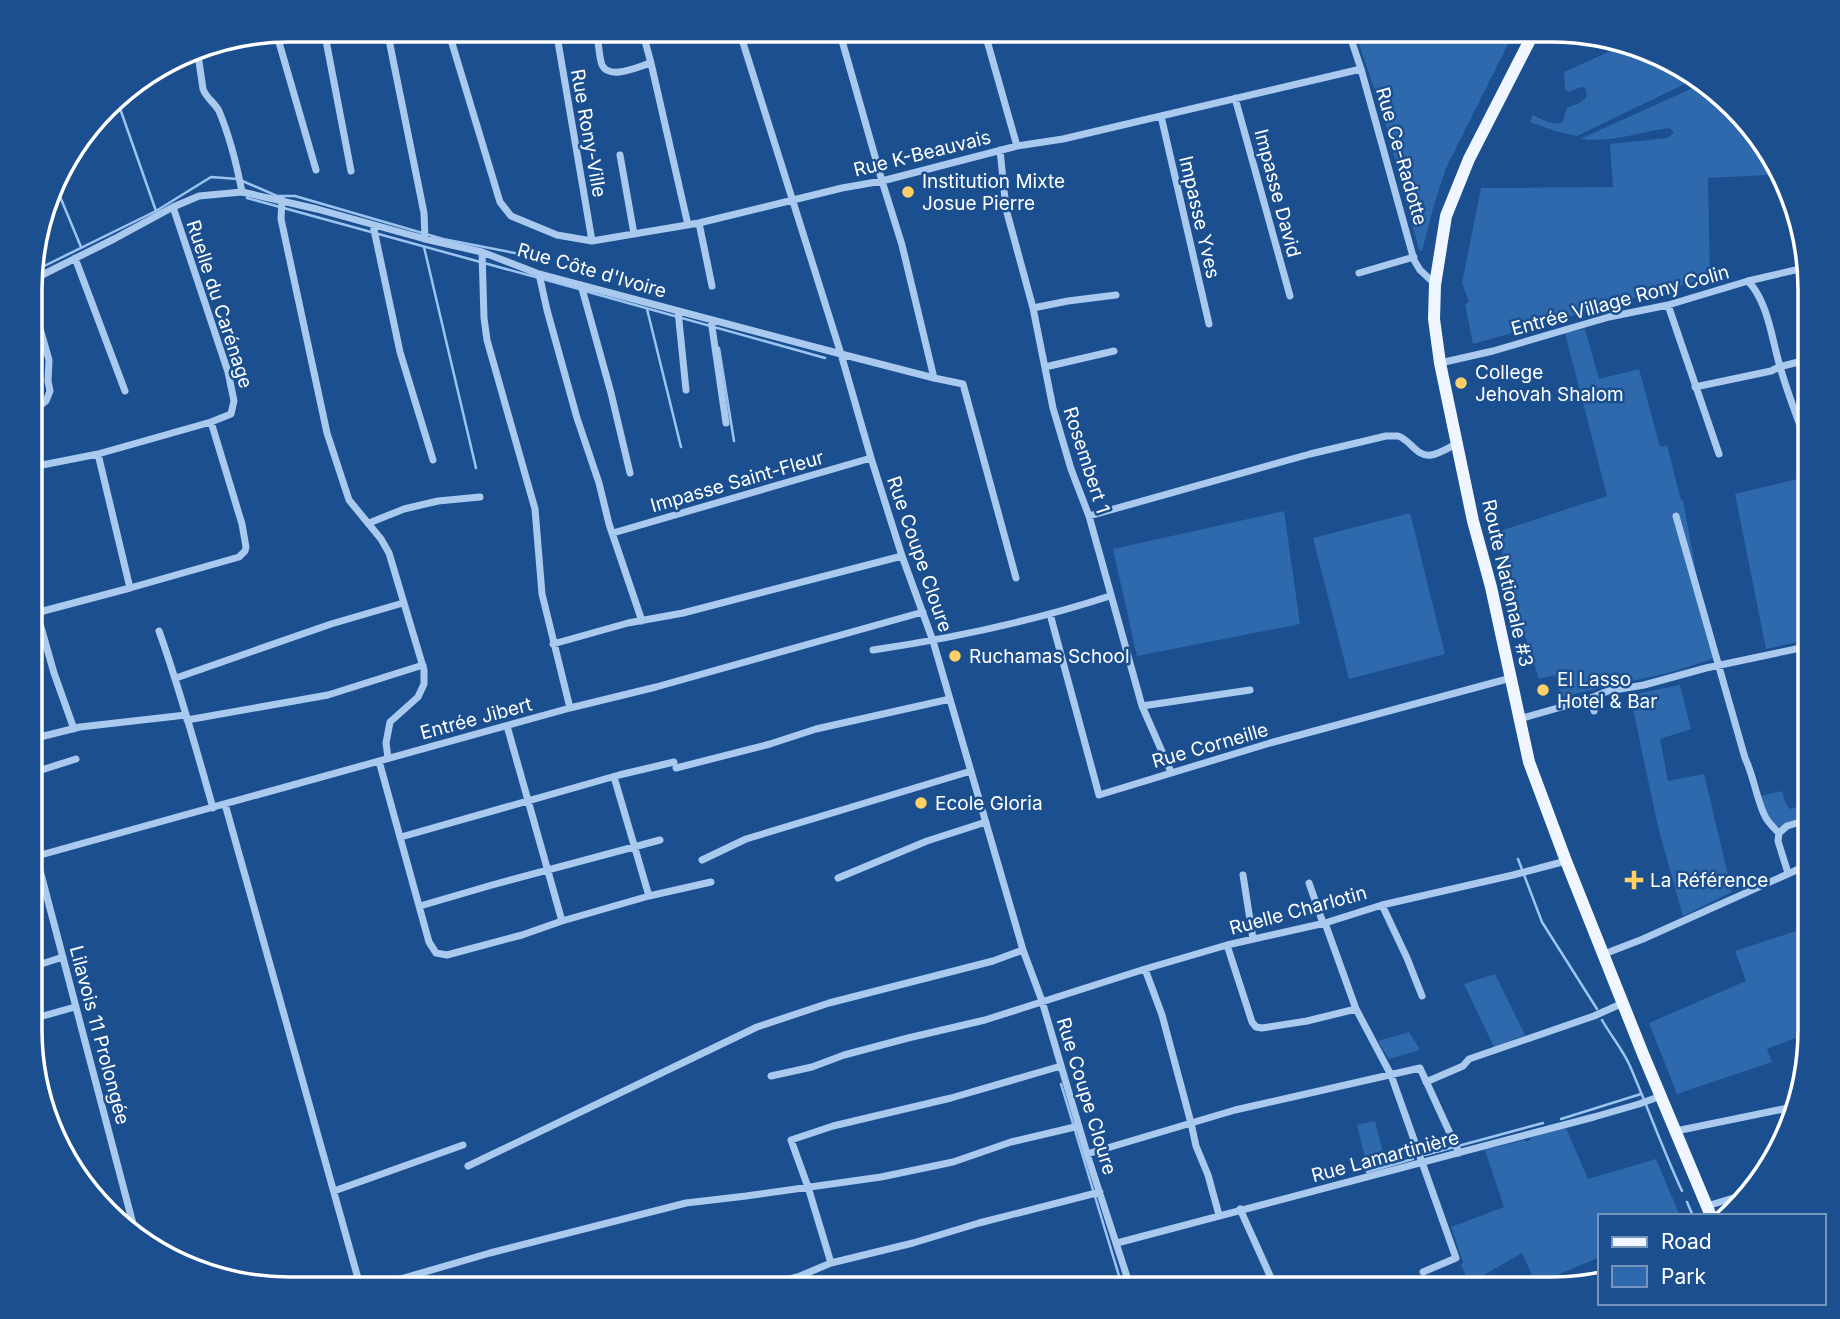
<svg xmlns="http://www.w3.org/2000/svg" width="1840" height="1319" font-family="Inter,sans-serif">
<rect width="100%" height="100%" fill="#1b4f8f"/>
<path fill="#2e69ad" d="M1354,30H1515L1446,168L1434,205L1422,251L1419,250L1417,242L1383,114Z
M1626,44L1650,49L1697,78L1577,136L1555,131L1530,122L1533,115C1542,119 1552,126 1562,123L1567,108C1576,104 1592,101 1585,88L1581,87L1569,92L1565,89L1564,72Z
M1706,82L1783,174L1708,178L1710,277L1473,344L1465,304L1469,302L1462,283L1481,188L1613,187L1610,144L1667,138L1674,133L1670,128C1636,132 1616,143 1580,139Z
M1585,329L1599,379L1639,369L1660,447L1667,445L1681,500H1683L1698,583L1715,658L1672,672L1561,697L1555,675L1539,679L1524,632L1497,532L1607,496L1565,333Z
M1810,476V593L1804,595L1799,604L1807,640L1766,649L1735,494Z
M1284,511L1300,624L1137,656L1113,549Z
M1410,513L1445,654L1349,679L1313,538Z
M1680,685L1691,729L1660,739L1668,781L1704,774L1732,892L1683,916L1658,827L1630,695Z
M1782,791L1786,804L1790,809L1799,806L1803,819L1780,827C1767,822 1765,808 1761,796Z
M1799,930L1810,953V1032L1767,1049L1772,1062L1677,1094L1649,1023L1746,981L1735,951Z
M1495,974L1525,1035L1494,1047L1464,984Z
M1409,1032L1420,1050L1389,1059L1378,1041Z
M1375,1121L1387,1168L1369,1173L1357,1125Z
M1566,1128L1588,1179L1656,1159L1680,1216H1600V1257L1536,1284L1522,1253L1470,1283L1461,1265L1463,1262L1451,1227L1504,1207L1485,1150L1524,1140L1526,1142L1530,1140L1531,1137Z"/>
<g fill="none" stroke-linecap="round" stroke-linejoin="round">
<path stroke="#9cc4f0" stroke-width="2.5" d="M116,97L156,211
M54,182L81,247
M247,198L579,289
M424,247L476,468
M32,272L156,211L211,177L238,179L277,196H295L443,239L525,255
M585,291L825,358
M647,309L681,447
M719,348L734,441
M1518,859L1542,922L1597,1009
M1602,1020C1611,1036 1623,1050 1630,1066C1648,1108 1663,1150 1682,1191
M1061,1084L1123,1289
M1561,1119L1641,1094
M1425,1155L1543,1123
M1367,1172L1413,1159
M1687,1202L1693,1216"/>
<path stroke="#a9c9ee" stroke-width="7" d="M324,30L351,171
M387,30L424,213L425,239
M448,30L500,202L511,216L557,235L592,241L699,223L842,188L882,181L1017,146L1063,139L1361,69
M556,30L592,241
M642,30L651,63
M739,30L841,354L871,458L902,556L933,641L1023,950L1042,1001L1087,1154L1131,1289
M839,30L882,181L902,245L934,378
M984,30L1017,146
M1348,30L1361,69L1414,260L1420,270L1435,284
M276,32L316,170
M597,36C599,45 599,57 602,65C610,81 639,66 651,63L688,225
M197,48L203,89C206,98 215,103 219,111C230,137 237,166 242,192
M1235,98L1290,296
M1161,116L1209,324
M1000,150L1006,209L1033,308L1053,408L1071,469L1089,516L1142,706L1171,772
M620,155L634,234
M282,200L281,219L327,433L349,500L381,539L389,553L424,670V684L418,697L390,722L386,743L388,758
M699,223L712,286
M373,225L400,352L433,460
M482,252L484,318L487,340L535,509L542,594L570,708
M75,258L125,391
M1359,273L1414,257
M539,274L547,310L577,418L599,483L609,524L642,621
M32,280L114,239L173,207L199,196L242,192L317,209L425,239L482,252L539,274L841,354L934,378L963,384L1016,578
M1748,281C1769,303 1772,342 1781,370C1787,391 1795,412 1803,433
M581,285L611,393L630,473
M1668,305L1719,454
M1033,308L1068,301L1116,295
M32,309L41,332L49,360L48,381L50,391L46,401L32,412
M678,311L686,390
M711,320L726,423
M1440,363L1493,351L1609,317L1668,305L1748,281L1808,267
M1045,367L1114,351
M1695,387L1771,371L1779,367L1810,359
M32,467L98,454L211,422L231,414L234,401L228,372L173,207
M1089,516L1310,454L1386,436C1389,436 1396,436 1398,436C1411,440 1416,457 1431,455C1439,454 1449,447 1457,444
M1676,516L1745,758C1754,777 1756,797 1764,814C1767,822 1773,827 1779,833
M369,523L404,509L438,501L480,497
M613,533L871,458
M130,588L239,557L245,551L246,547L242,524L211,422
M37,613L54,673L74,729
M32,614L130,588L98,454
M1050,614L1099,795L1270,743L1511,678
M159,631C180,689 196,749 213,808
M553,644L628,623L683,613L902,556
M1804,647L1810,689
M873,650C954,638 1033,621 1110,596
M176,678L331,624L403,603
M1591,698L1594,711
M1142,706L1250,690
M1519,719L1586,700L1608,691L1644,685L1706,668L1810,646
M187,720L328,695L423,665
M32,739L80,727L186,715
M379,761L429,942L436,953L447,955L522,935L562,921L507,726
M676,768L770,744L816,729L950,699
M32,773L76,759
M225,804L361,1289
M401,837L619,775L674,762
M32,840L137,1239
M37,856L570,708L656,687L923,612
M702,860L746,839L971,771
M1788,873L1778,841L1779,833L1787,826L1810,819
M1243,875L1253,939
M838,878L927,841L986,822
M1309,883L1323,923
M649,896L711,882
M1382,905L1407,958L1422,996
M420,906L492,885L660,840
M562,921L649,896L614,777
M1325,923L1356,1009L1391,1075L1456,1258L1423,1272
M1227,945L1252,1022L1256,1027L1262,1028L1307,1021L1356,1009
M1604,954L1643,939L1810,864
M32,967L63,957
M1145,969L1162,1015L1191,1123L1196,1146L1208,1175L1219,1215
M32,1019L75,1007
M771,1076L812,1067L844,1055L908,1038L985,1020L1145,969L1227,945L1325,923L1382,905L1513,875L1566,861
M1426,1082L1463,1066L1469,1059L1594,1016L1623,1003
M1676,1131L1798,1106
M1087,1154L1235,1110L1420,1068L1459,1153
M468,1166L757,1027L829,1003L993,961L1023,950
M334,1191L463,1145
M1707,1206L1750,1193
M1240,1209L1276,1289
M1117,1243L1594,1117L1639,1104L1661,1096
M831,1263L808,1187L791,1140L833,1126L951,1098L1061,1066
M366,1289L490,1253L686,1203L746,1196L881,1177L953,1162L1011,1142L1079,1126
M753,1289L800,1276L831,1263L913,1243L979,1223L1100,1192"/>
<path stroke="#f0f6ff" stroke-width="12" d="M1535,30L1469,159L1446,216L1435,285L1434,319L1440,363L1473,521L1491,587L1529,762L1566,861L1643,1054L1711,1216"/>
</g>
<g fill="#ffd166" stroke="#1b4f8f" stroke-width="2.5">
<circle cx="908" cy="192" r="7"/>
<circle cx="1461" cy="383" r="7"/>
<circle cx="955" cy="656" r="7"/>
<circle cx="1543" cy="690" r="7"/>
<circle cx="921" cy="803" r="7"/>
<path d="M1630.5 869.5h7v7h7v7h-7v7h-7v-7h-7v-7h7z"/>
</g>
<g text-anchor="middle" stroke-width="5" stroke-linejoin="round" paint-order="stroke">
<g font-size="19" fill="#fff" stroke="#1b4f8f">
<text transform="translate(589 133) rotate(80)" y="7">Rue Rony-Ville</text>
<text transform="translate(922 153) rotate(-14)" y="7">Rue K-Beauvais</text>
<text transform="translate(1402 156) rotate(74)" y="7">Rue Ce-Radotte</text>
<text transform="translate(1278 193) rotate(75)" y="7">Impasse David</text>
<text transform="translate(1200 217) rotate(77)" y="7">Impasse Yves</text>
<text transform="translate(592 270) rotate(16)" y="7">Rue Côte d'Ivoire</text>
<text transform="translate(1620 300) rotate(-15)" y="7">Entrée Village Rony Colin</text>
<text transform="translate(220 304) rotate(72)" y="7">Ruelle du Carénage</text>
<text transform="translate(1087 460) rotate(72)" y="7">Rosembert 1</text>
<text transform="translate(737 481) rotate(-16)" y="7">Impasse Saint-Fleur</text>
<text transform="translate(920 554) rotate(71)" y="7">Rue Coupe Cloure</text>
<text transform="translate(1508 583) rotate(77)" y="7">Route Nationale #3</text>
<text transform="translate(476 718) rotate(-15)" y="7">Entrée Jibert</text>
<text transform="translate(1210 745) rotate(-16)" y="7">Rue Corneille</text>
<text transform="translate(1298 910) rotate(-15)" y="7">Ruelle Charlotin</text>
<text transform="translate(100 1035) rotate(75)" y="7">Lilavois 11 Prolongée</text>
<text transform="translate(1087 1096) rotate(73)" y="7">Rue Coupe Cloure</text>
<text transform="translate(1385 1156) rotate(-15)" y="7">Rue Lamartinière</text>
</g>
<g font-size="19" fill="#fff" stroke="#1b4f8f" text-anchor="start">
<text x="922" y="188">Institution Mixte<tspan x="922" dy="22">Josue Pierre</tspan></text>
<text x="1475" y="379">College<tspan x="1475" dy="22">Jehovah Shalom</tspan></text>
<text x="969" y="663">Ruchamas School</text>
<text x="1557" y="686">El Lasso<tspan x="1557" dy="22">Hotel &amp; Bar</tspan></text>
<text x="935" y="810">Ecole Gloria</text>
<text x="1650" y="887">La Référence</text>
</g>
</g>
<path d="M0 0H1840V1319H0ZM289 42H1551A247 247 0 0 1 1798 289V1030A247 247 0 0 1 1551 1277H289A247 247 0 0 1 42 1030V289A247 247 0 0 1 289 42Z" fill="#1b4f8f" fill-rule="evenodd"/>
<path fill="none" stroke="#fff" stroke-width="3.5" d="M289 42H1551A247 247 0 0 1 1798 289V1030A247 247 0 0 1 1551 1277H289A247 247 0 0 1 42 1030V289A247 247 0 0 1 289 42Z"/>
<rect x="1598" y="1214" width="228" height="91" fill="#1b4f8f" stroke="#7695bc" stroke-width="2"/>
<rect x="1612" y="1237" width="35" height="10" fill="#f0f6ff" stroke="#7695bc" stroke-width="2"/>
<text x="1661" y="1249" font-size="21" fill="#ffffff">Road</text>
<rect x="1612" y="1266" width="35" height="21" fill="#2e69ad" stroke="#7695bc" stroke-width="2"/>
<text x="1661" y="1284" font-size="21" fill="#ffffff">Park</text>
</svg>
